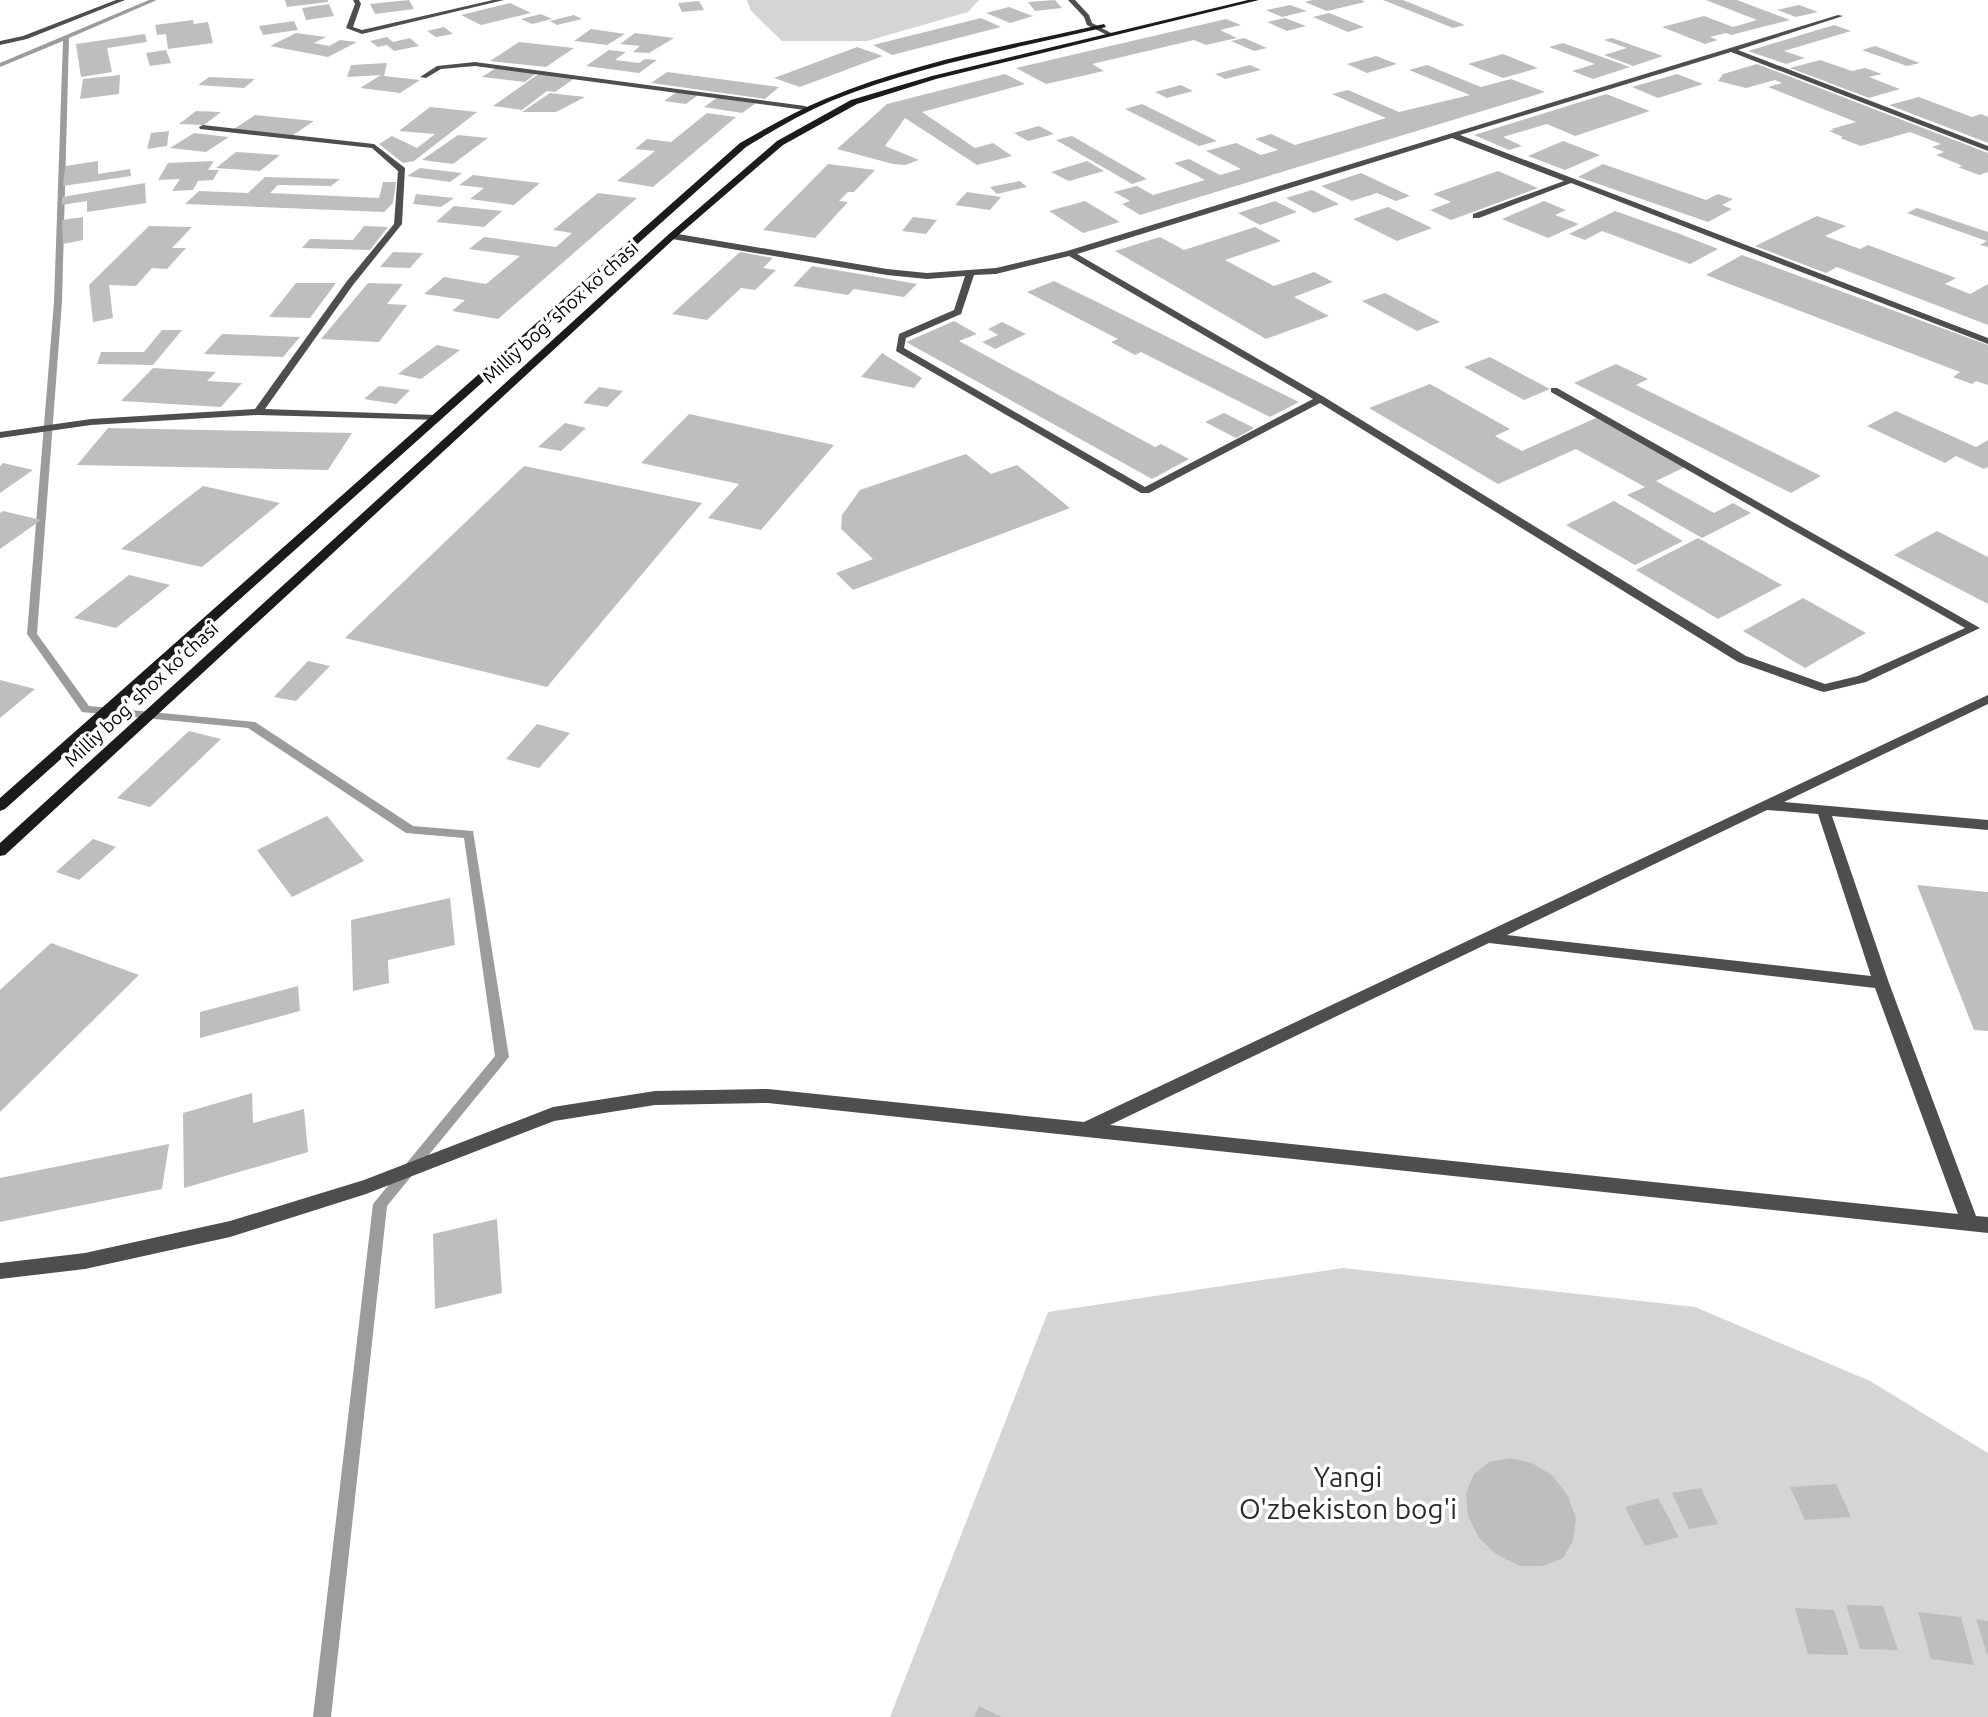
<svg xmlns="http://www.w3.org/2000/svg" width="1988" height="1717" font-family="Ubuntu,sans-serif">
<rect width="100%" height="100%" fill="#fff"/>
<path fill="#d5d5d5" d="M747,0H979L968,12L867,41H782L751,11Z
M1343,1268L1695,1307L1870,1381L1988,1453V1717H890L1048,1312Z"/>
<g fill="none" stroke-linecap="round" stroke-linejoin="round">
<path fill="#9c9c9c" fill-rule="evenodd" d="M149,0H157L69,38L62,302L37,634L89,706L255,722L413,826L473,831L509,1057L387,1206L331,1717H313L373,1204L495,1056L464,838L406,833L248,728L82,712L27,634L54,302L63,41L0,67V63Z"/>
</g>
<path fill="#bebebe" d="M285,0H328V2L287,7Z
M409,0L414,9L375,14L370,4Z
M1055,0L1062,8L1035,11L1028,2Z
M1312,0H1361L1365,2L1327,11L1305,2Z
M1383,0H1403L1465,25L1453,28Z
M1706,0H1737L1790,20L1731,35L1726,33L1710,37L1718,40L1705,44L1662,27L1704,16L1733,27L1757,20Z
M699,1L704,10L682,12L678,3Z
M510,3L531,13L481,25L461,15Z
M329,4L334,16L306,20L302,8Z
M1290,5L1307,11L1282,17L1266,10Z
M1799,5L1818,12L1796,17L1777,10Z
M1009,7L1033,16L1010,23L986,13Z
M1329,13L1364,27L1348,32L1313,17Z
M541,14L552,19L532,24L521,19Z
M574,15L582,19L557,25L550,21Z
M981,18L1001,27L892,55L873,45Z
M1285,18L1306,26L1287,31L1267,22Z
M1226,19L1241,25L1220,30L1237,38L1206,45L1194,40L1092,64L1104,71L1046,84L1016,68Z
M193,20L194,24L208,22L213,43L168,49L166,34L157,35L155,25Z
M294,21L298,30L263,35L259,26Z
M1834,25L1851,31L1784,51L1805,58L1786,64L1748,51Z
M444,27L453,34L436,37L427,31Z
M591,29L625,34L607,45L574,41Z
M296,33L326,37L314,43L329,46L340,40L357,42L328,57L270,46Z
M635,33L674,38L649,53L633,52L640,46L620,44Z
M145,34L147,42L107,48L112,72L81,77L76,44Z
M387,37L393,42L410,38L419,46L394,51L387,45L378,47L370,41Z
M1244,38L1267,48L1254,51L1231,41Z
M1612,38L1663,56L1633,66L1604,55L1627,48L1604,40Z
M519,42L574,48L546,67L490,61Z
M1563,43L1630,67L1593,79L1572,71L1595,64L1549,47Z
M1875,46L1920,63L1907,66L1862,50Z
M857,47L883,56L800,87L774,78Z
M166,50L171,63L150,66L146,53Z
M609,50L626,52L615,60L639,63L645,59L657,60L639,73L586,66Z
M1503,54L1538,68L1503,78L1468,64Z
M1376,56L1397,64L1367,73L1347,64Z
M1820,60L1852,71L1865,68L1882,74L1869,77L1900,89L1869,98L1790,68Z
M387,63L384,76L420,80L400,93L360,88L381,75L347,77L351,65Z
M1757,64L1988,153V172L1979,175L1958,167L1963,166L1936,155L1944,152L1932,147L1941,144L1910,132L1861,146L1840,138L1843,137L1829,131L1834,130L1831,129L1856,122L1768,87L1782,83L1775,80L1746,88L1718,81L1723,74Z
M1250,65L1261,70L1225,79L1215,74Z
M1427,65L1481,87L1511,79L1545,92L1140,215L1122,204L1130,201L1114,192L1137,186L1153,195L1205,180L1174,163L1189,159L1220,175L1241,169L1206,151L1236,143L1261,155L1278,150L1255,139L1271,134L1295,145L1386,118L1332,94L1348,90L1399,112L1470,95L1409,70Z
M496,68L538,72L525,82L482,77Z
M667,72L779,87L765,99L651,83Z
M540,73L575,78L555,92L547,91L522,110L493,106Z
M1005,74L1025,84L922,112L975,148L993,143L1012,156L977,165L905,118L885,146L919,160L905,165L893,164L837,149L887,104Z
M1677,74L1703,84L1658,98L1632,87Z
M120,75L119,94L80,99L83,79Z
M209,77L255,79L244,88L198,85Z
M1181,85L1193,91L1167,98L1155,92Z
M677,92L698,95L686,104L664,101Z
M550,93L585,97L556,112H522Z
M1606,94L1650,111L1575,136L1547,124L1503,137L1522,146L1509,150L1474,135Z
M718,97L756,103L742,113L704,107Z
M1919,97L1972,117L1981,114L1988,117V143L1889,105Z
M1142,104L1217,141L1199,146L1125,109Z
M430,107L477,112L414,161L403,163L379,144L392,136L417,148L435,134L399,131Z
M196,111L221,112L204,125L179,124Z
M707,113L736,117L653,187L617,181L655,151L635,149L647,139L671,142Z
M255,115L314,121L293,135L234,129Z
M1039,126L1054,134L1028,141L1014,133Z
M169,131L167,146L147,149L151,133Z
M194,133L229,137L206,152L170,148Z
M458,135L488,138L453,164L422,160Z
M1072,136L1147,179L1132,184L1056,140Z
M1563,141L1600,155L1565,170L1528,156Z
M236,152L280,155L260,171L216,168Z
M98,161V174L130,169L131,176L63,186L65,166Z
M214,161L208,170H219L213,180L198,181L193,190L172,191L180,179L158,180L168,163Z
M1087,161L1104,171L1069,181L1051,172Z
M828,164L875,170L854,192H848L839,201L848,202L815,238L763,230Z
M1603,164L1706,200L1718,194L1733,199L1722,205L1732,209L1708,222L1578,177Z
M420,168L462,173L450,182L407,176Z
M1498,171L1538,188L1451,220L1430,210L1451,202L1433,194Z
M1361,173L1410,196L1396,201L1377,193L1352,201L1321,186Z
M473,175L540,183L514,205L470,199L484,188L459,185Z
M265,177L340,179L331,186L278,185L270,193L379,198L383,182H396L393,203L384,212L185,204L199,191L248,193Z
M1020,181L1027,187L997,194L990,187Z
M145,183L146,203L87,212V201L62,205V197Z
M1312,190L1339,204L1314,213L1286,198Z
M967,192L1001,197L990,210L955,205Z
M598,193L637,198L498,319L452,311L465,300L424,294L444,277L486,284L520,256L469,249L484,237L556,247L572,233L553,230Z
M416,194L454,198L441,207L413,204Z
M1085,201L1120,222L1083,233L1049,211Z
M1275,201L1297,212L1260,225L1238,213Z
M1544,201L1566,210L1555,215L1579,224L1548,238L1502,219Z
M454,206L502,211L484,227L436,222Z
M1388,207L1432,228L1397,241L1353,219Z
M1917,208L1988,232V247L1980,245L1987,241L1907,213Z
M1615,211L1680,234L1718,249L1690,264L1602,231L1585,240L1569,234Z
M1817,216L1846,226L1825,236L1860,249L1868,245L1956,278L1945,284L1970,294L1988,284V325L1837,267L1826,273L1755,246Z
M83,217V240L63,244L62,220Z
M913,217L937,220L926,234L902,231Z
M149,226L192,227L172,248H186L167,269L152,268L136,286L109,285L113,318L93,322L89,285Z
M364,226L388,227L370,250L302,248L310,239L353,240Z
M1255,227L1281,241L1225,260L1274,286L1314,272L1333,282L1294,297L1329,316L1266,339L1115,251L1160,237L1184,250Z
M393,252L423,253L410,268L380,267Z
M740,252L773,258L763,268L776,270L755,290L741,288L707,320L672,314Z
M1742,255L1988,345V385L1976,381L1972,384L1953,377L1960,372L1706,275Z
M812,266L866,275L917,284L904,297L854,289L848,295L793,286Z
M1054,281L1099,303L1299,402L1270,417L1141,352L1135,355L1111,342L1118,339L1027,292Z
M296,283H336L310,318L269,317Z
M368,283L403,284L387,304L407,305L379,342L321,339Z
M1385,293L1440,322L1417,331L1362,301Z
M954,321L977,334L959,341L1155,447L1161,444L1189,459L1152,479L906,342Z
M1002,322L1026,334L995,349L982,342L998,335L988,329Z
M162,330H182L153,365L97,364L101,352H144Z
M222,334L300,337L283,357L204,354Z
M437,345L460,350L421,379L398,374Z
M882,353L922,378L914,388L861,377Z
M1490,357L1550,389L1524,400L1464,367Z
M1616,364L1648,379L1636,385L1821,476L1791,493L1574,383Z
M153,368L216,372L207,381L242,383L221,407L121,401Z
M1430,384L1510,429L1495,436L1522,451L1596,418L1687,466L1656,481L1714,513L1733,503L1751,513L1702,538L1627,495L1645,487L1576,449L1498,484L1369,408Z
M379,386L410,390L396,404L364,399Z
M599,387L623,391L607,407L583,403Z
M1896,411L1976,447L1988,440V467L1984,469L1956,456L1945,463L1867,426Z
M1224,413L1254,428L1236,438L1205,422Z
M689,414L834,445L761,530L708,518L739,484L641,463Z
M565,423L586,428L561,451L538,447Z
M108,428L352,433L328,470L77,465Z
M966,454L991,474L1017,465L1070,508L853,590L836,573L873,559L841,529L842,515L860,490Z
M3,463L33,470L0,493V466Z
M524,466L702,503L547,687L345,638Z
M203,486L280,503L202,567L121,549Z
M1614,501L1683,541L1635,565L1566,525Z
M3,511L41,520L0,549V513Z
M1937,531L1988,557V604L1894,555Z
M1698,538L1782,585L1718,619L1636,570Z
M129,575L170,585L116,628L74,618Z
M1803,598L1866,633L1805,668L1743,631Z
M308,661L330,666L296,701L274,697Z
M0,680L35,689L0,718Z
M537,724L570,733L539,768L506,759Z
M189,731L221,739L150,807L117,798Z
M327,816L364,861L292,897L257,850Z
M93,839L116,847L79,880L56,872Z
M1917,885L1988,892V1031L1974,1030Z
M450,898L455,945L388,960L389,983L353,991L351,920Z
M51,943L139,975L0,1112V990Z
M298,986L300,1011L200,1038V1012Z
M252,1093L253,1123L304,1109L308,1152L184,1188L183,1113Z
M169,1144L162,1189L0,1222V1178Z
M497,1219L502,1293L435,1309L433,1234Z
M1510,1458L1532,1463L1553,1476L1568,1496L1576,1519L1573,1541L1563,1558L1543,1566H1520L1497,1555L1479,1538L1468,1516L1466,1493L1474,1474L1489,1462Z
M1836,1484L1851,1517L1805,1520L1790,1487Z
M1701,1488L1718,1524L1689,1529L1672,1493Z
M1658,1498L1679,1537L1645,1546L1625,1507Z
M1846,1605L1883,1606L1898,1650L1860,1649Z
M1795,1608L1834,1610L1849,1655L1808,1654Z
M1918,1612L1961,1617L1974,1665L1931,1659Z
M1976,1619L1988,1621V1654H1987Z
M979,1706L1002,1717H974Z"/>
<g fill="none" stroke-linecap="round" stroke-linejoin="round">
<path fill="#4e4e4e" fill-rule="evenodd" d="M116,0H125L27,39L0,45V41L23,36Z
M353,0H359L361,4L353,27L362,30L493,0H504L362,34L346,28L355,4Z
M1068,0H1075L1089,15L1092,23L1113,34V36H1109L1087,25L1084,17Z
M1838,15L1843,16L1738,50L1988,146V151L1731,52L1460,135L1988,338V344L1571,183L1479,218H1473V214L1564,181L1452,138L1077,254L1324,397L1746,656L1825,684L1858,676L1965,628L1551,392V388H1557L1980,628L1866,682L1824,692L1820,691L1738,662L1320,403L1149,493H1141L896,351L899,334L954,310L965,276L927,279L887,275L672,239L668,236L672,233L887,269L927,273L996,268L1067,251ZM1069,256L1313,399L1145,487L904,348L906,338L961,314L974,275L996,274Z
M475,62L805,106L809,108L805,110L475,66L441,69L426,78L420,77L437,66Z
M203,125L374,144L405,168L402,224L353,285L265,409L436,415L441,418L440,420L258,415L91,425L0,438V432L91,419L255,409L347,281L394,224L398,171L372,148L200,129L199,127Z
M1988,695V704L1784,802L1988,820V830L1832,816L1889,983L1976,1216L1988,1217V1233L768,1103L655,1105L554,1121L366,1194L230,1237L85,1269L0,1279V1263L85,1253L230,1221L364,1180L553,1107L655,1091L768,1089L1084,1122ZM1767,810L1818,814L1871,976L1507,935ZM1489,943L1875,988L1958,1214L1110,1125Z"/>
<path fill="#1b1b1b" fill-rule="evenodd" d="M1248,0H1259L936,79L857,104L783,145L675,238L5,855L0,856V843L669,234L777,141L851,100L932,76Z
M1104,24L1106,27C1014,49 919,65 831,101C801,114 774,130 746,147L5,809L0,811V798L740,143C768,127 796,111 825,99C914,62 1011,45 1104,24Z"/>
</g>
<g text-anchor="middle" stroke-width="7" stroke-linejoin="round" paint-order="stroke">
<g font-size="19" fill="#000" stroke="#fff">
<text transform="translate(560 312) rotate(-42)" y="7">Milliy bog‘ shox ko‘chasi</text>
<text transform="translate(141 694) rotate(-43)" y="7">Milliy bog‘ shox ko‘chasi</text>
</g>
<g font-size="28" fill="#2c2c2c" stroke="#fff">
<text x="1348" y="1487">Yangi<tspan x="1348" dy="32">O'zbekiston bog'i</tspan></text>
</g>
</g>
</svg>
